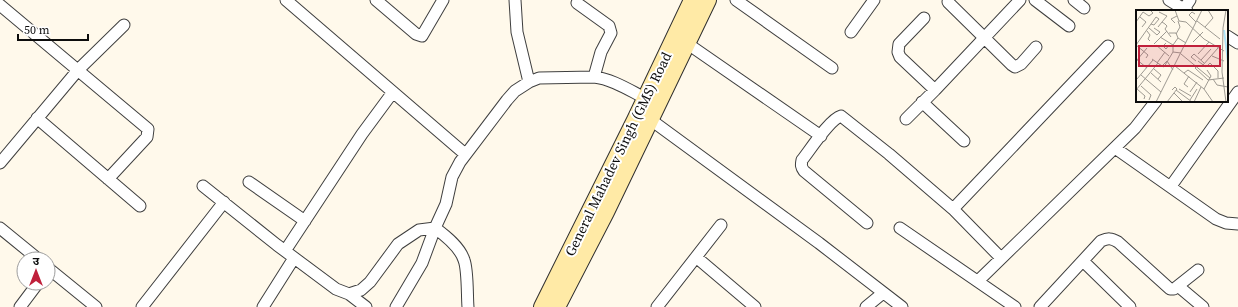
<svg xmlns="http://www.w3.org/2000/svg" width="1238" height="307" font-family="'Source Serif 4','Noto Sans Devanagari',serif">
<rect width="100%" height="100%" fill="#fff9eb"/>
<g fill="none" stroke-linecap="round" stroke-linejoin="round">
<g stroke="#3f3f3f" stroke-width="13">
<path id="street" d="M286,0L465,154
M376,0L416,34L422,36L443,0
M515,0L517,32L529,82
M736,0L832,68
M1035,0L1069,26
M1074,0L1084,8
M1169,0L1187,11
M948,2L1012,65L1015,67L1021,64L1036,47
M577,3L609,26L611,33L601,52L594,77
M0,5L148,129L147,137L108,179
M1184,9L1190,0
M924,18L899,44L898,52L900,57L935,90
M851,32L874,0
M1227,36L1238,43
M688,44L821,136
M922,102L964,141
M37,118L140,206
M906,119L935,90L1020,0
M651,120L819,243L902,307
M1115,148L1216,219L1226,223L1238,224
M0,163L78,70L124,25
M249,182L305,221
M203,186L277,245L336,289L349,294L361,290L370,282L398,244L419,230L435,228C446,236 460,247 464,260C468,270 467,296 468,307
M1171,186L1238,92
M953,209L1108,46
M867,223L804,171C801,167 801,165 802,160C810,150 830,119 841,116L889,154L953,209L1001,258
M0,228L38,259
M900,228L1015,307
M285,251L362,134L393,92
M696,257L755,307
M1083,261L1130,307
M48,268L96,307
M978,281L1135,128L1156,101
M1178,286L1203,307
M349,294L366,307
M20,307L38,283
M142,307L224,202
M263,307L294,258
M396,307L422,263L435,228L446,204L452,177L460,162L507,100L515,91L529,82L539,78L594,77C612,79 629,90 645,98
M657,307L721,225
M866,307L883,293
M1040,307L1101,241C1108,238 1111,238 1118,242L1170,289H1174L1198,270"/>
</g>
<g stroke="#2e2e2e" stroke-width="18">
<path id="secondary" d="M542,307L635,120L692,0
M557,307L606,212L708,0"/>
</g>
<use href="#street" stroke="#fff" stroke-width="11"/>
<use href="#secondary" stroke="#ffeaa6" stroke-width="16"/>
</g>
<g text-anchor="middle" stroke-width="4" stroke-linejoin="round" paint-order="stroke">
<g font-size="14" fill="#0c0c0c" stroke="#fff">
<text transform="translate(618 154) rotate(-64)" y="5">General Mahadev Singh (GMS) Road</text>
</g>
</g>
<g transform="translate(1136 10)">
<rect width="92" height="92" fill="#fff9eb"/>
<path fill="none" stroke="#aee5f8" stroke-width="2" d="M88,20L92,52"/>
<path fill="none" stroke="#9e9a92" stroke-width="1" d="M39,0L43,11L50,12L68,29L88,41M23,2L31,6L26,12M59,4L56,2L53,5L60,12M4,7L10,12L6,17M61,11L84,29M0,12L7,2L13,6L17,3L14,0M39,13L35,9L41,6M15,14L18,15L23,9L20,7M22,17L26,12L29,14L31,16L29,19L35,27M69,17L77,8L72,0M13,18L21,25L24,22L18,18M11,21L14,25L12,29L14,31M33,23H40L42,28L50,33M40,24L44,17L42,11M24,27L37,35M57,32L67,22M30,33L27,36L30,39L33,35M18,34L31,21M0,35L20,7M0,35L12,45L10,48M20,35L33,46M37,42V35L42,28M45,44L74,68M62,44L73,32M76,46L88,51M0,49L11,58M16,49L26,56L31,51L37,60M1,50L11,38M65,50L75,39M60,51L55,47L58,44L68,53M62,51L70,57L74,53M21,53L29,42M74,53L82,61V68M67,55L82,38M26,56L28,57L37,42L45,43M39,56L68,79M61,56L59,58L72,70L88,68M18,59L25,65L22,69M71,60L75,66L68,79L77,92M92,60V76M15,63L25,72M48,63L52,60L67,70M5,65L25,82M1,69L17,50M77,69L81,75L92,77M5,76L15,85L13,90M52,77L48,74L53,66M1,79L9,86L8,89M43,79L55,86M0,80L22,53M40,80L56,92M54,82L61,72M38,83L47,92M54,90L61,79M20,92L66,0M31,92L41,79L39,77L36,80M58,92L65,77M90,92L86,62L87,18L90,0"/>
<path fill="#c0203b" fill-opacity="0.15" stroke="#c0203b" stroke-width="2" d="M3,36H84V56H3Z"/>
<rect width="92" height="92" fill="none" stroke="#0c0c0c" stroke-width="2"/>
</g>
<g transform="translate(36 271)"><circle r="19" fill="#ffffff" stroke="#9e9e9e"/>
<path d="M0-3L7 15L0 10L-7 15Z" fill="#c0203b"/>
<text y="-6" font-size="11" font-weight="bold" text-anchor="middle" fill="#0c0c0c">उ</text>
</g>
<path d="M18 34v6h70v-6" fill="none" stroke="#0c0c0c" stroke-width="2"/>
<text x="24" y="34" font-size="12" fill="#0c0c0c" stroke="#ffffff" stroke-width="3" paint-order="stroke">50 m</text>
</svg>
